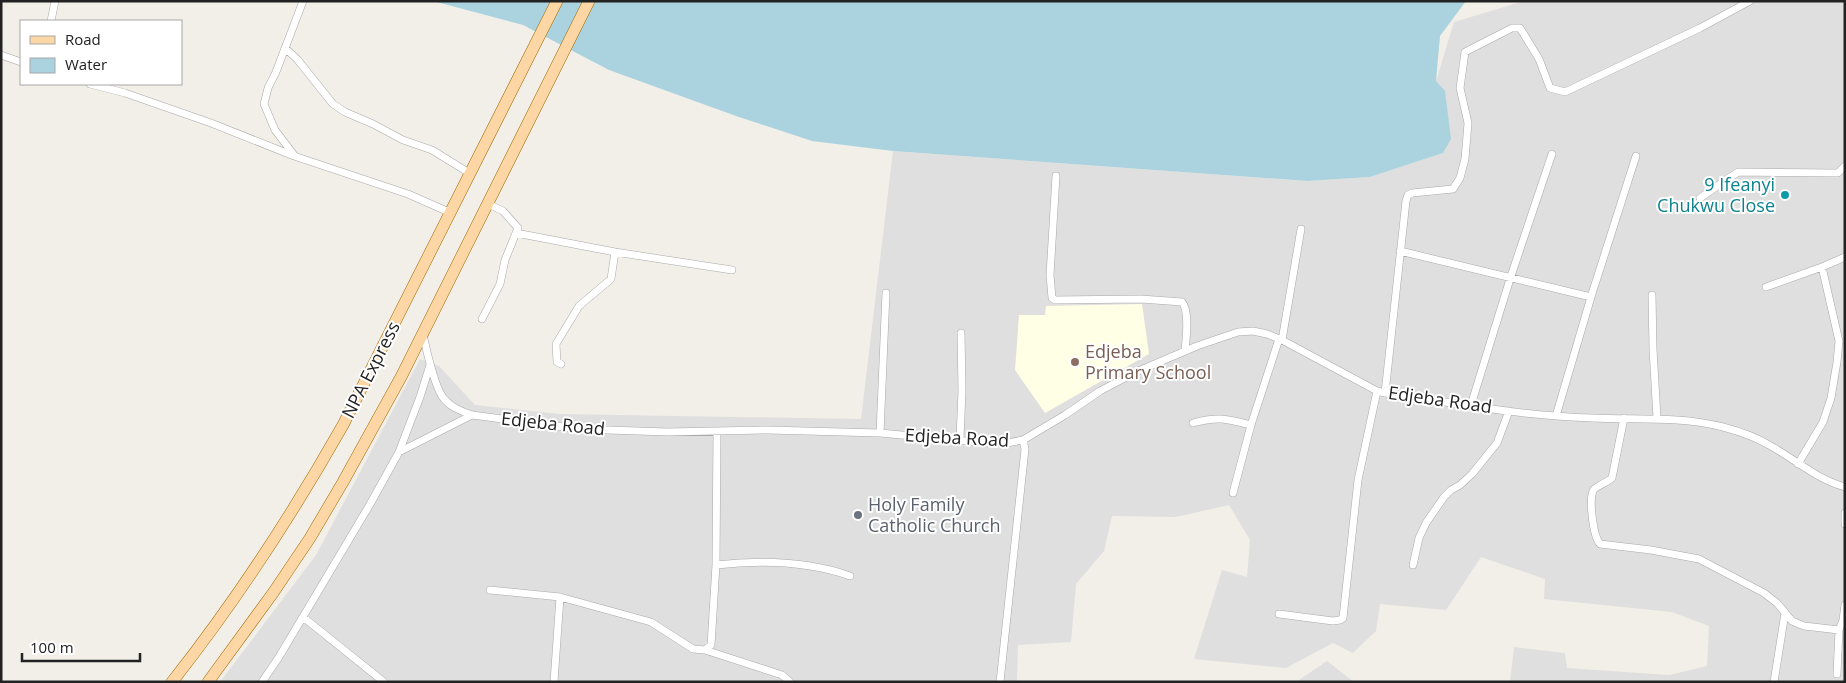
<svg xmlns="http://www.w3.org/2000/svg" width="1846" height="683" font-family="'Open Sans',sans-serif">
<rect width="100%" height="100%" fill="#f2efe9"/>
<path fill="#e0dfdf" d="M1524,1H1845V682H1510L1514,647L1565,653L1567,668L1669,675L1707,666L1709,626L1672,612L1544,599L1545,579L1481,557L1446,610L1380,604L1376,631L1353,653L1333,643L1286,668L1194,659L1222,570L1247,577L1250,540L1229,505L1176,517L1112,516L1104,551L1076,584L1071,642L1018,645L1017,682H220L316,555L420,359L439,366L475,405L560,414L861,419L893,151L1306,181L1370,177L1443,153L1436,81L1454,22Z
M1327,661L1354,682H1296Z"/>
<path fill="#ffffe5" d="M1142,304L1149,354L1045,413L1015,370L1019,315H1045L1046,306Z"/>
<path fill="#aad3df" d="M433,1H1466L1440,36L1436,81L1445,91L1451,139L1443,153L1370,177L1307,181L893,151L812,141L736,116L609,70L523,25Z"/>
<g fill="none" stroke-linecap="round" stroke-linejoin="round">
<g stroke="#a9a9a9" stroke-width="8">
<path id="street" d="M51,21L55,1
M285,48L297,59L333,104L345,112L373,124L403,140L432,150L471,174
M1,55L21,62
M90,84L125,93L211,123L294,156L408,194L451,213
M294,155L275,130L264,104L268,88L276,72L303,1
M1056,176L1050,275L1052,298L1055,300L1141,299L1182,302C1190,311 1186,339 1185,351
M1700,198L1738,172L1838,173L1845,166
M516,233L615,252L611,279L579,306L556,344L557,362L561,364
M1400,251L1591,297
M615,252L732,270
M1766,287L1822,267L1845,257
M1652,295L1653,349L1657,418
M482,319L500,284L505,260L518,228L503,211L488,204
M423,335C427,351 433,382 442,396C449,407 461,411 472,415L579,429L667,432L768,430L880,433L988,443H1007L1023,440L1065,415L1100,391L1136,372L1197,346L1238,332L1253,331L1267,334L1282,340L1377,391L1385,393C1454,403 1523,416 1592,418C1636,420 1680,416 1723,427C1738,431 1756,437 1769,445C1795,459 1816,479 1845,487
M1282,340L1301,229
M1385,393L1406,201L1408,195L1412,193L1453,189L1460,178L1465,159L1468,123L1460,88L1465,52L1512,28H1520L1539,59L1550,88L1565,92L1700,28L1750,1
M1471,405L1510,279L1552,154
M1556,416L1591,297L1636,156
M1624,418L1612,478C1608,482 1594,487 1593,491C1589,501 1593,536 1600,544L1651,550L1699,559L1764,593L1777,603L1792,621L1804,626L1839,630
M1193,423C1218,416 1227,419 1251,425
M880,433L886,293
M960,439L962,391L961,333
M399,452L472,415
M1798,464L1823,422L1831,398L1837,362L1839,341L1822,267
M1233,493L1251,425L1279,339
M1845,513V524
M716,565C761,560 807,561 850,576
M1413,565L1419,538L1426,523L1444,497L1451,490L1460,485L1472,474L1497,443L1509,411
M490,590L560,597
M1279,614L1333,621L1340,620L1343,618L1358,480L1377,391
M303,617L384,682
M705,650L782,675L790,682
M1837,674L1839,630L1843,620L1845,605
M262,682L279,657L369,506L399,452L420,397L430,365
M554,682L560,597L651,622L693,649L705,650L711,645L716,565L717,431
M1000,682L1025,449L1023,440
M1774,682L1785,613"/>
</g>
<g stroke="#a06b00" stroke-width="12">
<path id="primary" d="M172,682C236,601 292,515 343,425L557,1
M208,682L273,593L310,538L343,482L401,377L589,1"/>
</g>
<use href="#street" stroke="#fff" stroke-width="7"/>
<use href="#primary" stroke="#fcd6a4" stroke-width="11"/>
</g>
<circle fill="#0f9aa8" stroke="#fff" stroke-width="2" cx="1785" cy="195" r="5"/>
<circle fill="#8d6e63" stroke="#fff" stroke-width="2" cx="1075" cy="362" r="5"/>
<circle fill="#6b7280" stroke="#fff" stroke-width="2" cx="858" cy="515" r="5"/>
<g text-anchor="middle" stroke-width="4" stroke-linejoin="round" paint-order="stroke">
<g font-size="18" fill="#0d838f" stroke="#fff" text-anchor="end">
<text x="1775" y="191">9 Ifeanyi<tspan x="1775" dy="21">Chukwu Close</tspan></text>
</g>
<g font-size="18" fill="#785e54" stroke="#fff" text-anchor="start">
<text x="1085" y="358">Edjeba<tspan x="1085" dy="21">Primary School</tspan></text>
</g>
<g font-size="18" fill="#222" stroke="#fff">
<text transform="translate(371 370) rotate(-63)" y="6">NPA Express</text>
<text transform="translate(1440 400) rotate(8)" y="6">Edjeba Road</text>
<text transform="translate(553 424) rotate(6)" y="6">Edjeba Road</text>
<text transform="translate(957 438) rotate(3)" y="6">Edjeba Road</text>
</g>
<g font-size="18" fill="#5b616d" stroke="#fff" text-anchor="start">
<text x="868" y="511">Holy Family<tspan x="868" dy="21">Catholic Church</tspan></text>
</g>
</g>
<rect width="1846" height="683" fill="none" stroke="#222222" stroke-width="5"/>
<rect x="20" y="20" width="162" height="65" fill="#ffffff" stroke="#a7a7a7"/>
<rect x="30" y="36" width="25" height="8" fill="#fcd6a4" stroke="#a7a7a7"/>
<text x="65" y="45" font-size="15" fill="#222222">Road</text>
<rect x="30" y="58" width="25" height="15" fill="#aad3df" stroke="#a7a7a7"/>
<text x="65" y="70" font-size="15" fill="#222222">Water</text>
<path d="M22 653v8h118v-8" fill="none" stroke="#222222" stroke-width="2.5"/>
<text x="30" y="653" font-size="15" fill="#222222" stroke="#ffffff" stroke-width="4" paint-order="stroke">100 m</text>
</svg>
